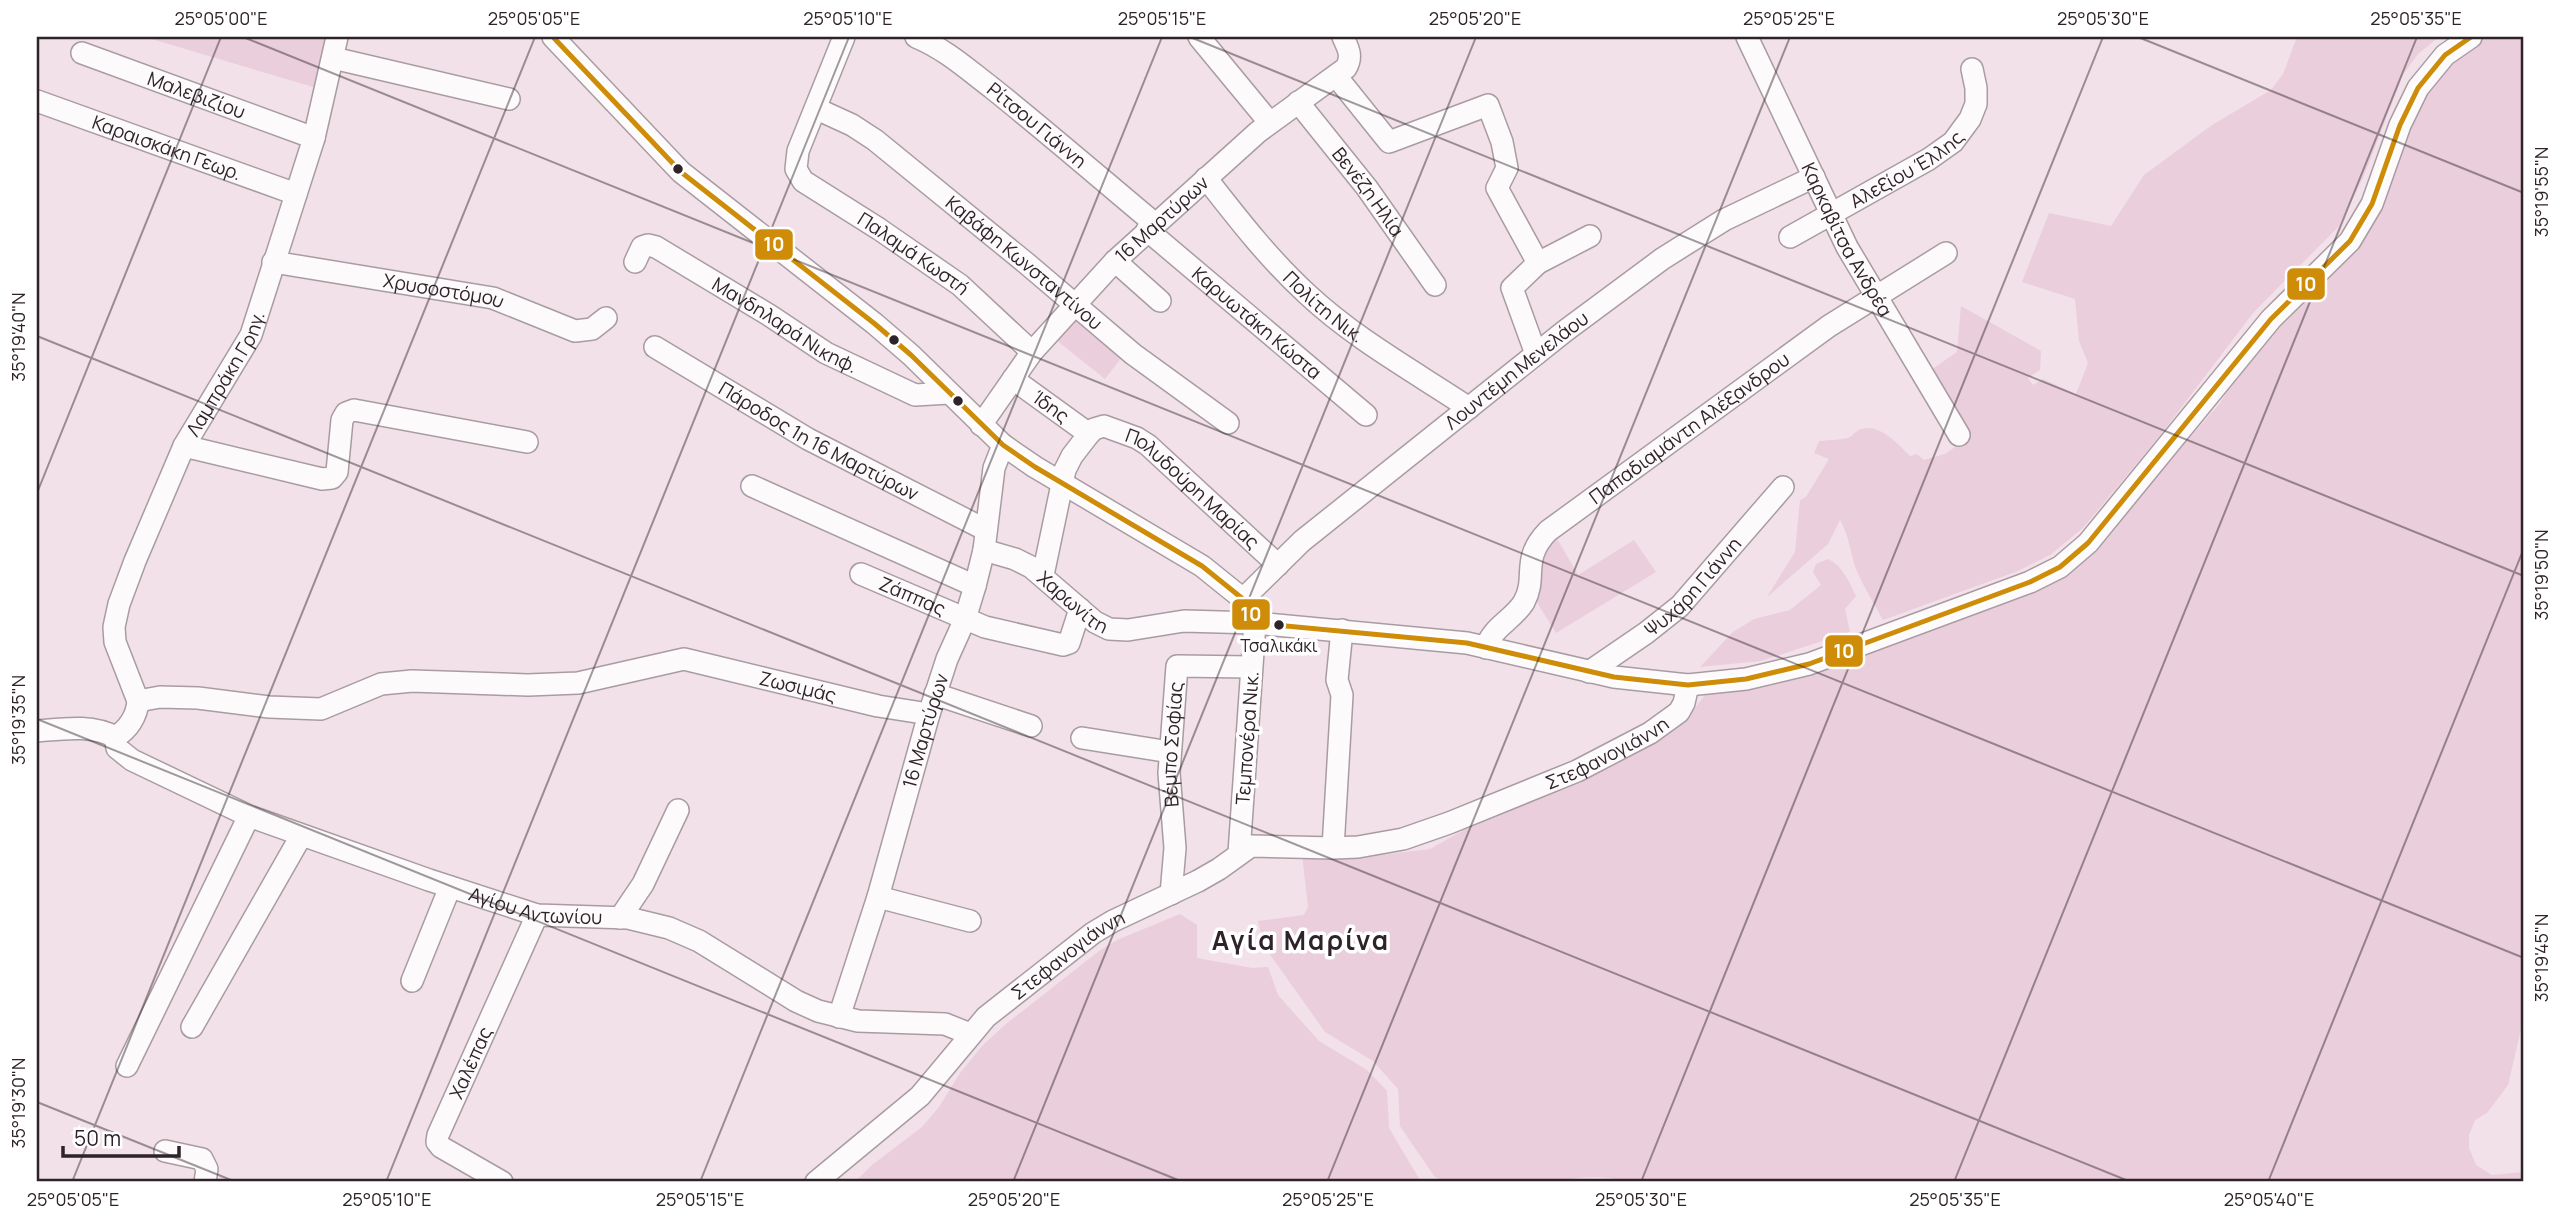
<svg xmlns="http://www.w3.org/2000/svg" width="2561" height="1219" font-family="Manrope,sans-serif">
<rect width="100%" height="100%" fill="#f2e1e9"/>
<path fill="#eacedb" d="M145,37H332L320,89Z
M2297,37H2439L2418,54L2403,75L2363,178L2339,226L2253,313L2162,433L2083,528L2050,555L2018,571L1883,620C1874,603 1863,586 1856,569C1850,552 1849,535 1840,520L1828,544L1767,597L1795,552L1800,500L1806,497L1829,459L1814,453L1819,441C1828,440 1839,440 1848,438C1853,436 1856,430 1862,429C1879,423 1899,445 1910,456L1917,454L1924,460L1945,454L1968,438L1928,372L1957,352L1961,306L2041,351L2040,370L2028,378L2033,385L2043,379L2076,394L2088,363L2079,341L2075,299L2022,282L2049,213L2111,226L2144,175L2212,125L2271,90L2283,74Z
M2486,37H2524V1016L2508,1085L2487,1113L2475,1120L2469,1135V1148L2476,1165L2492,1175L2524,1172V1182H1625C1595,1171 1568,1181 1538,1182C1506,1184 1475,1182 1444,1182L1434,1176L1400,1126L1398,1089L1373,1061L1325,1032L1264,946L1258,921L1304,915L1308,907L1302,854L1365,857L1430,849L1487,817L1540,798L1655,740L1688,717L1708,691L1755,689L1806,676L1990,608L2069,574L2094,553L2130,506L2220,403L2237,375L2264,337L2322,277L2435,77L2473,45Z
M1075,317L1122,357L1105,379L1055,339Z
M1555,535L1578,575L1634,540L1656,572L1556,633L1538,604L1534,590L1536,560Z
M1828,559C1843,566 1849,582 1856,596L1845,609L1850,632L1761,661L1700,667L1733,632L1754,619L1790,610L1821,585L1813,572L1816,564Z
M1180,914L1197,925V958L1252,968L1268,967L1278,995L1319,1041L1367,1070L1387,1091L1389,1128L1421,1182H855L872,1165L922,1127L939,1107L960,1073L983,1045L1006,1024L1099,951L1117,940Z"/>
<g fill="none" stroke-linecap="round" stroke-linejoin="round">
<g stroke="#a89ca2" stroke-width="24">
<g id="minor">
<path d="M553,37L681,172L875,324L911,355L1003,445L1035,467L1202,566L1243,599L1252,614L1255,623L1467,643L1614,677L1688,685L1746,679L1809,664L2030,582L2060,567L2088,543L2271,319L2350,241L2372,204L2400,125L2418,88L2445,55L2471,37"/>
<path id="s1" d="M844,37L798,151L796,169L803,181L879,229L960,285L1032,352"/>
<path id="s2" d="M916,37C945,49 967,69 992,88C1047,132 1100,178 1154,223"/>
<path d="M1199,37L1270,123"/>
<path id="s3" d="M1747,37L1847,247L1959,435"/>
<path id="s4" d="M82,53L314,138"/>
<path d="M333,58L509,99"/>
<path d="M1336,76L1389,142L1488,105L1502,142L1507,168L1497,188L1538,263"/>
<path id="s5" d="M37,101L296,194"/>
<path id="s6" d="M1298,102L1367,188L1435,285"/>
<path id="s7" d="M817,109L852,125L875,140L1026,263L1133,354L1228,423"/>
<path id="s8" d="M1206,178C1238,219 1269,259 1307,294C1355,339 1415,372 1469,408"/>
<path id="s9" d="M1147,230L1366,415"/>
<path id="s10" d="M1790,237L1929,159L1953,142L1970,119L1976,104V88L1972,69"/>
<path d="M1115,261L1160,301"/>
<path id="s11" d="M273,262L493,298L575,331L592,329L606,318"/>
<path id="s12" d="M635,262L642,247L648,245L656,247L769,315L826,353L915,395L949,393"/>
<path id="s13" d="M655,347L808,439L986,530"/>
<path d="M1536,354L1512,288L1538,263L1590,236"/>
<path id="s14" d="M1013,379L1089,434"/>
<path id="s15" d="M981,425L1032,352L1115,261L1258,132L1346,68C1353,56 1348,48 1343,37"/>
<path d="M184,446L322,479L332,478L337,472L342,420L346,413L354,410L527,442"/>
<path d="M752,486L975,586"/>
<path id="s16" d="M984,550L1015,559L1031,567L1095,622L1109,629L1128,630L1184,621L1255,623L1239,853"/>
<path id="s17" d="M861,574L985,627L1063,645L1069,643L1080,609"/>
<path id="s18" d="M1043,575L1065,470L1072,456L1089,434L1094,429L1104,426L1137,438L1148,445L1278,565"/>
<path id="s19" d="M1243,599L1302,541L1565,331L1662,259L1724,220L1814,177"/>
<path id="s20" d="M1486,648C1492,627 1513,620 1524,602C1538,576 1520,560 1548,531L1829,326L1946,253"/>
<path id="s21" d="M1589,672L1646,633L1680,606L1783,487"/>
<path d="M935,694L1031,726"/>
<path id="s22" d="M138,701L160,697L198,698L269,707L321,709L381,684L412,681L528,685L578,683L684,659L878,706L929,714"/>
<path d="M37,731C62,729 92,724 115,737"/>
<path id="s23" d="M115,737L117,748L132,760L249,816L429,880L537,915L628,918L669,928L699,941L796,1001L818,1011L858,1021L945,1024L970,1034"/>
<path id="s24" d="M115,737C128,730 137,716 138,701L115,642L114,627L119,604L135,561L184,446L251,335L314,138L337,37"/>
<path d="M1082,738L1170,752"/>
<path d="M1333,848L1342,695L1337,680L1342,630"/>
<path id="s25" d="M1171,894L1175,848L1169,773L1177,666L1251,667"/>
<path d="M878,897L970,921"/>
<path d="M620,918L643,884L678,810"/>
<path d="M412,981L450,887"/>
<path id="s26" d="M839,1017L878,897L929,714L947,659L965,619L975,586L984,550L994,468L1003,445"/>
<path d="M192,1027L301,836"/>
<path d="M127,1066L249,816"/>
<path d="M165,1151L202,1159L207,1169L205,1182"/>
<path id="s27" d="M502,1182L441,1147L437,1142L438,1135L537,915"/>
<path id="s28" d="M816,1182L920,1096L986,1017L1093,933L1113,921L1198,881L1219,869L1251,846L1333,848L1358,847L1403,839L1449,823L1577,771L1650,733L1679,712L1684,703L1688,685"/>
</g>
</g>
<use href="#minor" stroke="#fdfafc" stroke-width="21"/>
<g stroke="#fff" stroke-width="10">
<path id="bus-1" d="M553,37L681,172L875,324L911,355L1003,445L1035,467L1202,566L1243,599L1255,623L1467,643L1614,677L1688,685L1746,679L1809,664L2030,582L2060,567L2088,543L2271,319L2350,241L2372,204L2400,125L2418,88L2445,55L2471,37"/>
</g>
<use href="#bus-1" stroke="#cf8c08" stroke-width="5"/>
</g>
<path fill="none" stroke="#2e2329" stroke-width="2" stroke-opacity="0.45" d="M243,37L2524,958M1190,37L2524,576M2138,37L2524,193M37,336L2131,1182M37,493L221,37M37,719L1183,1182M37,1102L236,1182M72,1182L535,37M386,1182L849,37M700,1182L1162,37M1013,1182L1476,37M1327,1182L1790,37M1641,1182L2103,37M1954,1182L2417,37M2268,1182L2524,548"/>
<g fill="#2e2329" stroke="#fff" stroke-width="2.5">
<circle cx="678" cy="169" r="6"/>
<circle cx="894" cy="340" r="6"/>
<circle cx="958" cy="401" r="6"/>
<circle cx="1279" cy="625" r="6"/>
</g>
<g text-anchor="middle" stroke-width="7" stroke-linejoin="round" paint-order="stroke">
<g font-size="17" fill="#2e2329" stroke="#fff">
<text x="1279" y="652">Τσαλικάκι</text>
</g>
<g font-size="19" fill="#2e2329" stroke="#fff">
<text dy="7" stroke="none"><textPath href="#s4" startOffset="122">Μαλεβιζίου</textPath></text>
<text dy="7" stroke="none"><textPath href="#s2" startOffset="150">Ρίτσου Γιάννη</textPath></text>
<text dy="7" stroke="none"><textPath href="#s5" startOffset="138">Καραισκάκη Γεωρ.</textPath></text>
<text dy="7" stroke="none"><textPath href="#s10" startOffset="135">Αλεξίου Έλλης</textPath></text>
<text dy="7" stroke="none"><textPath href="#s6" startOffset="114">Βενέζη Ηλία</textPath></text>
<text dy="7" stroke="none"><textPath href="#s15" startOffset="275">16 Μαρτύρων</textPath></text>
<text dy="7" stroke="none"><textPath href="#s3" startOffset="226">Καρκαβίτσα Ανδρέα</textPath></text>
<text dy="7" stroke="none"><textPath href="#s1" startOffset="287">Παλαμά Κωστή</textPath></text>
<text dy="7" stroke="none"><textPath href="#s7" startOffset="259">Καβάφη Κωνσταντίνου</textPath></text>
<text dy="7" stroke="none"><textPath href="#s11" startOffset="173">Χρυσοστόμου</textPath></text>
<text dy="7" stroke="none"><textPath href="#s8" startOffset="175">Πολίτη Νικ.</textPath></text>
<text dy="7" stroke="none"><textPath href="#s9" startOffset="144">Καρυωτάκη Κώστα</textPath></text>
<text dy="7" stroke="none"><textPath href="#s12" startOffset="182">Μανδηλαρά Νικηφ.</textPath></text>
<text dy="7" stroke="none"><textPath href="#s19" startOffset="357">Λουντέμη Μενελάου</textPath></text>
<text dy="7" stroke="none"><textPath href="#s24" startOffset="401">Λαμπράκη Γρηγ.</textPath></text>
<text dy="7" stroke="none"><textPath href="#s14" startOffset="47">Ίδης</textPath></text>
<text dy="7" stroke="none"><textPath href="#s20" startOffset="312">Παπαδιαμάντη Αλέξανδρου</textPath></text>
<text dy="7" stroke="none"><textPath href="#s13" startOffset="189">Πάροδος 1η 16 Μαρτύρων</textPath></text>
<text dy="7" stroke="none"><textPath href="#s18" startOffset="278">Πολυδούρη Μαρίας</textPath></text>
<text dy="7" stroke="none"><textPath href="#s21" startOffset="135">Ψυχάρη Γιάννη</textPath></text>
<text dy="7" stroke="none"><textPath href="#s17" startOffset="56">Ζάππας</textPath></text>
<text dy="7" stroke="none"><textPath href="#s16" startOffset="105">Χαρωνίτη</textPath></text>
<text dy="7" stroke="none"><textPath href="#s22" startOffset="672">Ζωσιμάς</textPath></text>
<text dy="7" stroke="none"><textPath href="#s26" startOffset="299">16 Μαρτύρων</textPath></text>
<text transform="translate(1247 738) rotate(-86)" y="7">Τεμπονέρα Νικ.</text>
<text dy="7" stroke="none"><textPath href="#s25" startOffset="150">Βέμπο Σοφίας</textPath></text>
<text dy="7" stroke="none"><textPath href="#s28" startOffset="929">Στεφανογιάννη</textPath></text>
<text dy="7" stroke="none"><textPath href="#s23" startOffset="462">Αγίου Αντωνίου</textPath></text>
<text dy="7" stroke="none"><textPath href="#s28" startOffset="341">Στεφανογιάννη</textPath></text>
<text dy="7" stroke="none"><textPath href="#s27" startOffset="163">Χαλέπας</textPath></text>
</g>
<g font-size="26" font-weight="bold" letter-spacing="2" fill="#2e2329" stroke="#fff">
<text x="1301" y="950">Αγία Μαρίνα</text>
</g>
</g>
<g stroke="#fff" stroke-width="2.5">
<rect x="754" y="228" width="40" height="33" rx="7" fill="#cf8c08"/>
<rect x="2286" y="267" width="40" height="34" rx="7" fill="#cf8c08"/>
<rect x="1231" y="598" width="40" height="33" rx="7" fill="#cf8c08"/>
<rect x="1824" y="634" width="40" height="34" rx="7" fill="#cf8c08"/>
</g>
<g font-size="19" text-anchor="middle" font-weight="bold" fill="#fff">
<text x="774" y="251">10</text>
<text x="2306" y="291">10</text>
<text x="1251" y="621">10</text>
<text x="1844" y="658">10</text>
</g>
<rect width="2561" height="1219" fill="none" stroke="#ffffff" stroke-width="77"/>
<path d="M63 1146v10h116v-10" fill="none" stroke="#2e2329" stroke-width="3.5"/>
<text x="74" y="1146" font-size="21" fill="#2e2329" stroke="#ffffff" stroke-width="5" paint-order="stroke">50 m</text>
<rect x="38" y="38" width="2484" height="1142" fill="none" stroke="#2e2329" stroke-width="2.5"/>
<g font-size="18" text-anchor="middle" fill="#2e2329">
<text x="221" y="25">25°05'00"E</text>
<text x="534" y="25">25°05'05"E</text>
<text x="848" y="25">25°05'10"E</text>
<text x="1162" y="25">25°05'15"E</text>
<text x="1475" y="25">25°05'20"E</text>
<text x="1789" y="25">25°05'25"E</text>
<text x="2103" y="25">25°05'30"E</text>
<text x="2416" y="25">25°05'35"E</text>
<text transform="translate(2542 192) rotate(-90)" y="6">35°19'55"N</text>
<text transform="translate(19 337) rotate(-90)" y="6">35°19'40"N</text>
<text transform="translate(2542 575) rotate(-90)" y="6">35°19'50"N</text>
<text transform="translate(19 720) rotate(-90)" y="6">35°19'35"N</text>
<text transform="translate(2542 958) rotate(-90)" y="6">35°19'45"N</text>
<text transform="translate(19 1103) rotate(-90)" y="6">35°19'30"N</text>
<text x="73" y="1206">25°05'05"E</text>
<text x="387" y="1206">25°05'10"E</text>
<text x="700" y="1206">25°05'15"E</text>
<text x="1014" y="1206">25°05'20"E</text>
<text x="1328" y="1206">25°05'25"E</text>
<text x="1641" y="1206">25°05'30"E</text>
<text x="1955" y="1206">25°05'35"E</text>
<text x="2269" y="1206">25°05'40"E</text>
</g>
</svg>
